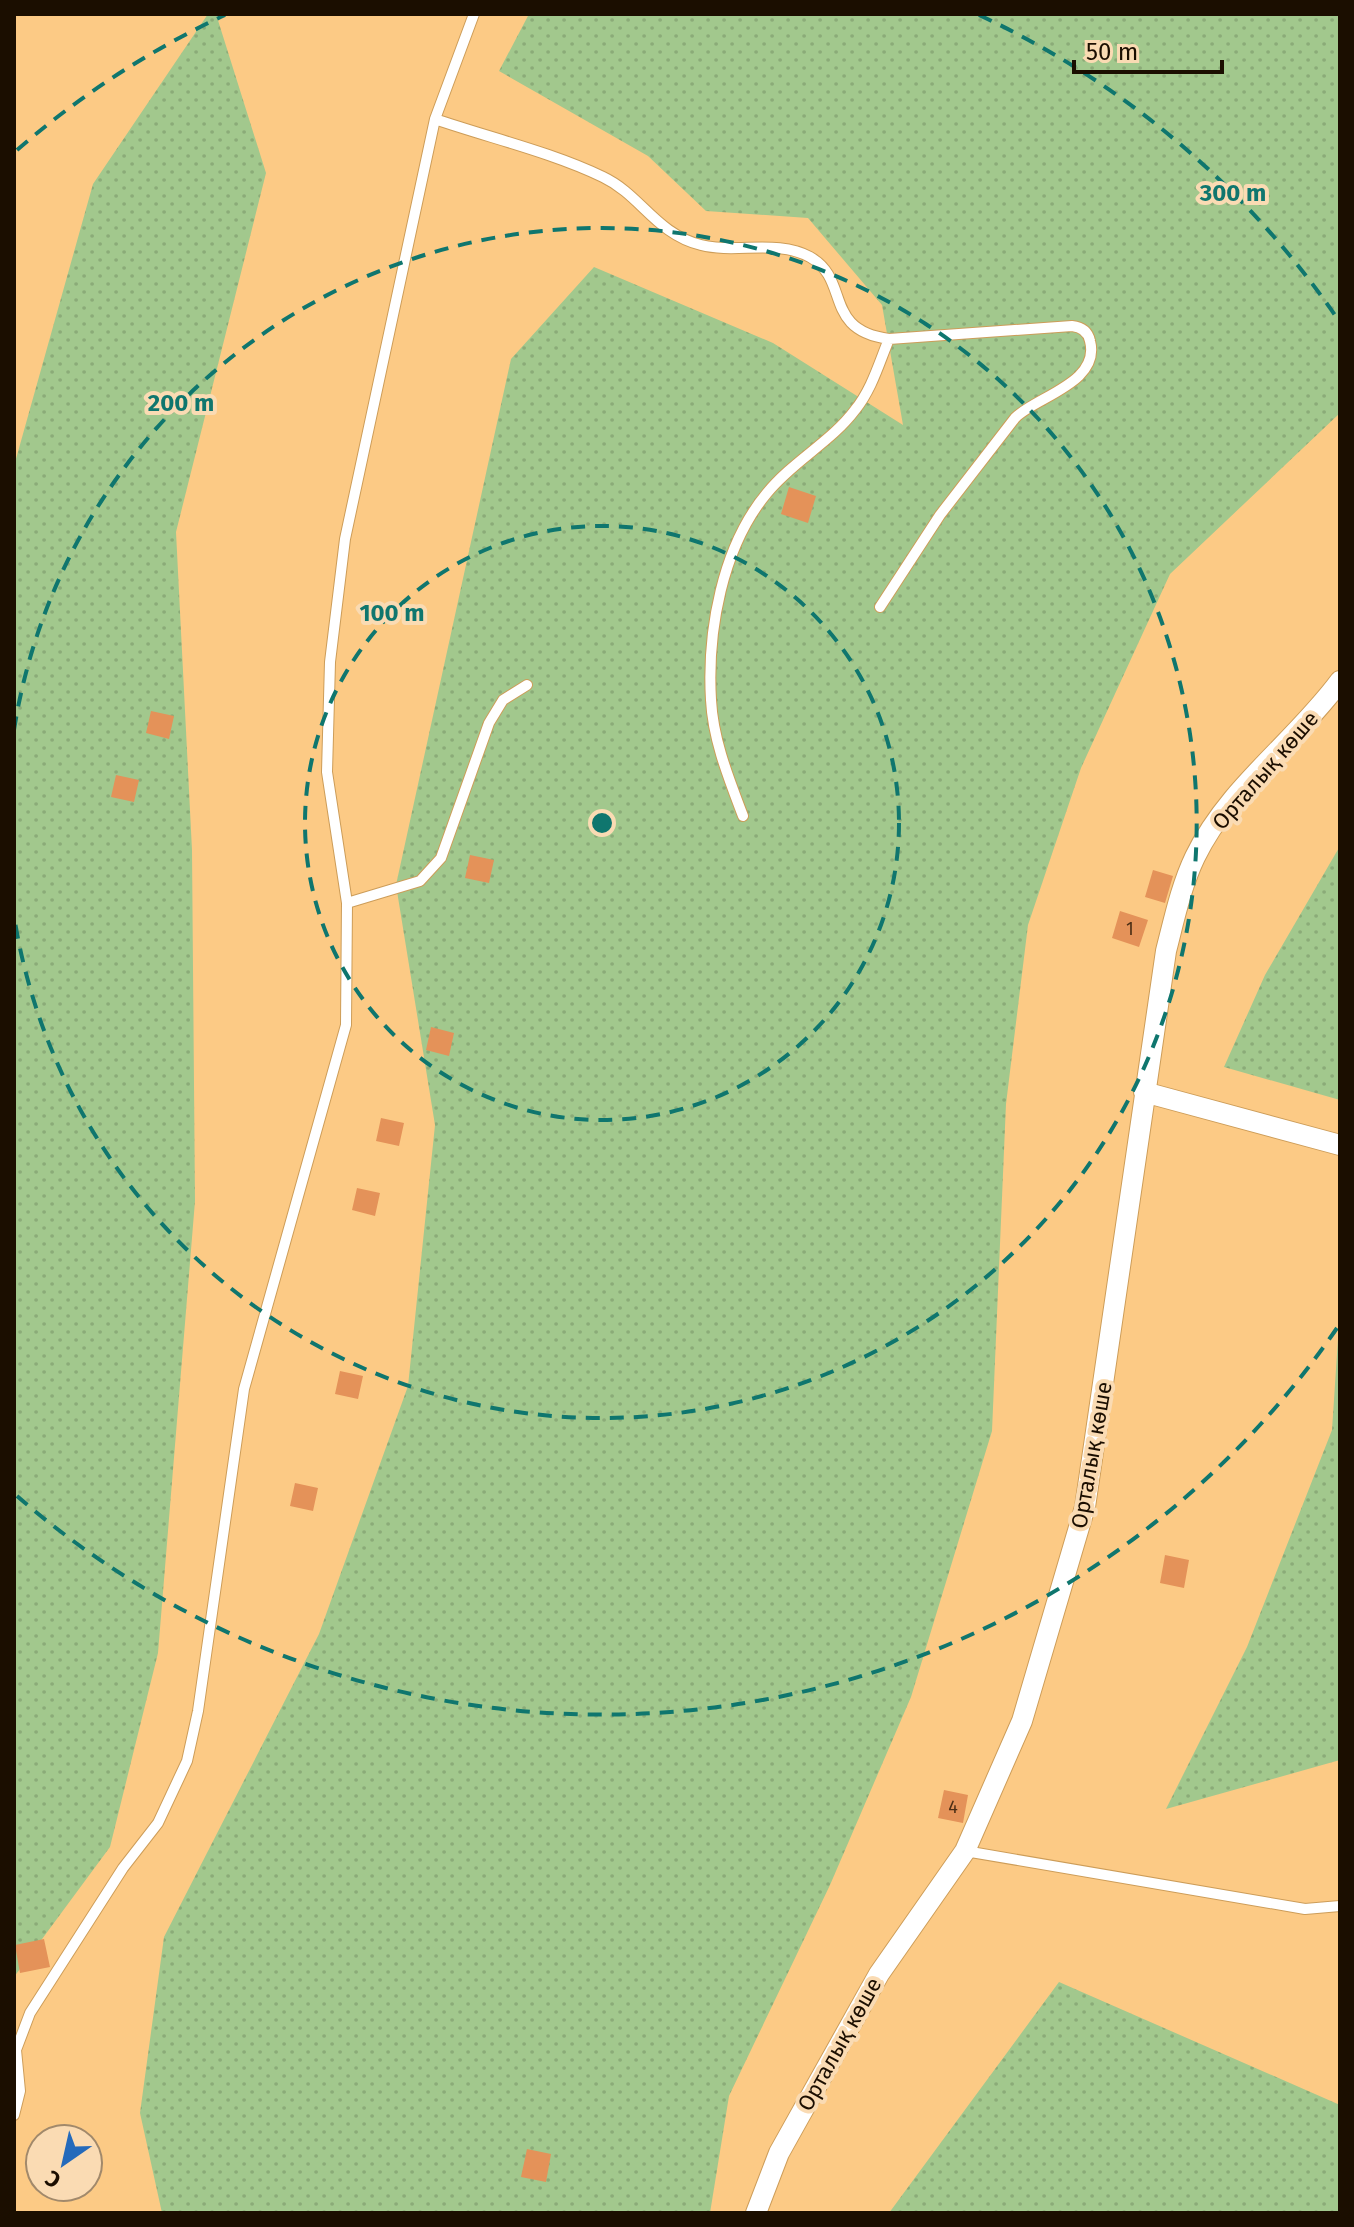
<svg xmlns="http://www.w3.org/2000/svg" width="1354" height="2227" font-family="'Fira Sans',sans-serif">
<defs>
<pattern id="grass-dots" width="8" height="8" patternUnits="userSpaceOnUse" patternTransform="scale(2)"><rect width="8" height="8" fill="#a2c88d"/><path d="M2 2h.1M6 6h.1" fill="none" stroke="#8bab78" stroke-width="1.8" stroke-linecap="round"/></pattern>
</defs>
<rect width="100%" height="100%" fill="#fcca85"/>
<path fill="url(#grass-dots)" d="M208,14H216L266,173L176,532L192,850L195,1201L158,1653L110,1847L14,1977V466L93,184Z
M529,14H1340V413L1170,574L1081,768L1028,925L1006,1104L992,1431L911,1697L830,1885L729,2096L710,2213H162L140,2113L164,1937L319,1634L408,1386L435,1125L396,885L511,359L594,267L773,343L903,425L882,305L808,218L706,211L648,156L499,71Z
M1340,846V1100L1224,1067L1265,975Z
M1340,1308V1760L1166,1809L1247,1647L1332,1430Z
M1059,1982L1340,2105V2213H889Z"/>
<path fill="#e49259" d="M789,487L816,496L808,523L781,514Z
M151,711L174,716L169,739L146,733Z
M116,775L139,780L134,802L111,797Z
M470,855L494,860L489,883L465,878Z
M1153,870L1173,876L1165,903L1145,897Z
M1120,911L1148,920L1139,947L1112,938Z
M431,1027L454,1033L449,1056L426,1050Z
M381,1118L404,1123L399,1146L376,1141Z
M357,1188L380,1193L375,1216L352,1210Z
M340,1371L363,1376L358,1399L335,1394Z
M295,1483L318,1488L313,1511L290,1506Z
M1165,1555L1189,1560L1184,1588L1160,1583Z
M944,1790L968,1795L963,1823L938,1818Z
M44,1939L50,1967L20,1973L15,1945Z
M527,2149L551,2154L546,2182L521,2177Z"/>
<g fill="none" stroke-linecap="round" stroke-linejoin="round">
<g stroke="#cd9d59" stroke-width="12">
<path id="lane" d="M435,119C490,138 551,152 603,177C641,195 656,234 701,245C736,254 777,239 810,257C851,280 822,330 889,339L1072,326C1081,327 1088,331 1090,341C1101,383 1035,397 1015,418L940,515L880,607
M743,816C729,779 713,740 711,700C707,631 722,547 767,493C793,461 831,442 855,410C872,389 879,363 889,339
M347,903L420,881L441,858L489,723L503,700L527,685
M965,1851L1305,1909L1340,1906
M14,2115L20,2091L16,2050L30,2013L123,1868L158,1823L187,1761L198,1711L244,1389L346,1025L347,903L327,772L330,662L345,539L435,119L474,14"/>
</g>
<g stroke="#cd9d59" stroke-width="22">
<path id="street" d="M1144,1092L1340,1145
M756,2213L779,2153L879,1974L965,1851L1022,1721L1085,1507L1166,951C1174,920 1181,886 1195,857C1228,788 1295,742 1340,681"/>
</g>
<use href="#lane" stroke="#fff" stroke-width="10"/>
<use href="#street" stroke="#fff" stroke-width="20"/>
</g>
<g fill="none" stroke="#0f766e" stroke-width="4" stroke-dasharray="14 10">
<circle cx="602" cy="823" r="297"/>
<path d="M14 730A595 595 0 1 1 14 916"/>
<path d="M1337 1328A892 892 0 0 1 17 1496M17 150A892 892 0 0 1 225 15M979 15A892 892 0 0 1 1337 318"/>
</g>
<g text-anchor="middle" stroke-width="8" stroke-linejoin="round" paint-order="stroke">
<g font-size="18" fill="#4d2f16">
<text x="1130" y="935">1</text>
<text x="953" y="1813">4</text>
</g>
<g font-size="22" fill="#1b0e00" stroke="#fadbb3">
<text transform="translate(1265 770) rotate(-49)" y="8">Орталық көше</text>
<text transform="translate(1091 1455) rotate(-80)" y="8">Орталық көше</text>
<text transform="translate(839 2044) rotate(-61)" y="8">Орталық көше</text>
</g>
</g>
<circle cx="602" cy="823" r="12" fill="#0f766e" stroke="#fadbb3" stroke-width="4"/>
<g font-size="24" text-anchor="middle" font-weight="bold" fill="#0f766e" stroke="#fadbb3" stroke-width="8" stroke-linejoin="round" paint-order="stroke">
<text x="1233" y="201">300 m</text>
<text x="181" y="411">200 m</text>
<text x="392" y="621">100 m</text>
</g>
<rect width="1354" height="2227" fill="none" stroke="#1b0e00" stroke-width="32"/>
<g transform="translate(64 2163) rotate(214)"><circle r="38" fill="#fadbb3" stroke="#a1896b" stroke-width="2"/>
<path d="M0-6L14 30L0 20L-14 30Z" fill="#246abb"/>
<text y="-12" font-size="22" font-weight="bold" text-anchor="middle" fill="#1b0e00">С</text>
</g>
<path d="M1074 60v12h148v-12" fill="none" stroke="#1b0e00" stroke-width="4"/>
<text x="1086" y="60" font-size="24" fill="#1b0e00" stroke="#fadbb3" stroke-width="6" paint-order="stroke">50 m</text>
</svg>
